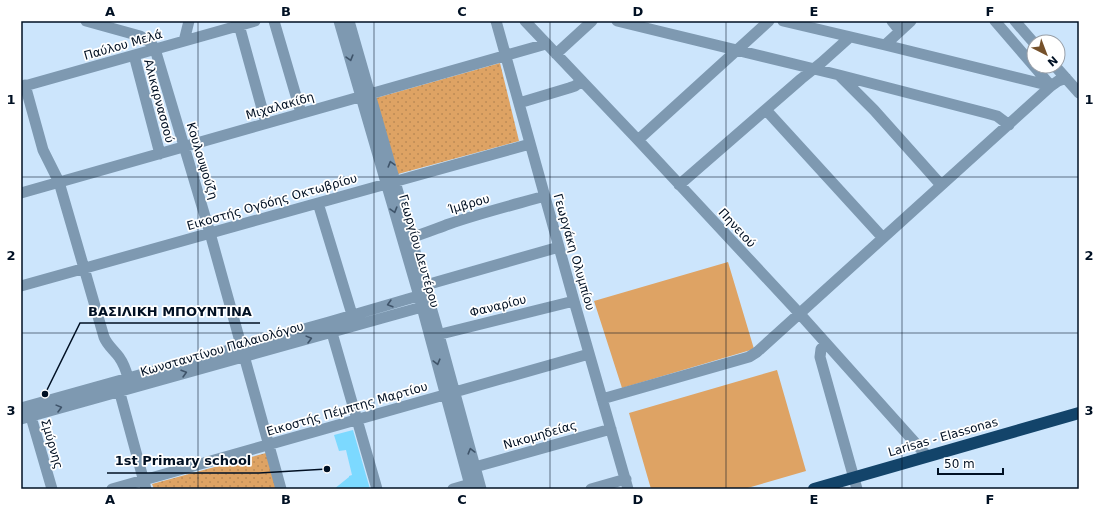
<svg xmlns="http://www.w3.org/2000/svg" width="1100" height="510" font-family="'DejaVu Sans',sans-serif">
<defs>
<pattern id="park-dots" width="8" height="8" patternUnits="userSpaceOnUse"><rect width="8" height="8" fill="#dea364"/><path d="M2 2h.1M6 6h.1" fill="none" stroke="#bd8b56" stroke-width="1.8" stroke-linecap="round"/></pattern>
</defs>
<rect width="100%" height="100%" fill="#cce5fc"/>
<path fill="#dea364" d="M728,262L754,349L622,388L594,301Z
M777,370L806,471L744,489H651L629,413Z"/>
<path fill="url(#park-dots)" d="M500,63L519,141L398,174L376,98Z
M266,453L276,489H154L152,484Z"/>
<path fill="#7cd9ff" d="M353,430L370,489H334L349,477V476L352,475L346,450L339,451L334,435Z"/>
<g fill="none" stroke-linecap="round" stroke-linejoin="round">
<path stroke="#7e99b1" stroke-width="11" d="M86,21L140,36L150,42L155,49L210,233L281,489
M274,21L301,113
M339,21L419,296L471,489
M349,21L439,335L481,489
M496,21L574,301L628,489
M525,21L638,140L799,313L927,456
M617,21L839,75L986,113L997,116L1009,125
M783,21L885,45L1051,86
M892,21L900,31
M995,21L1051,86
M1015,21L1034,43
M239,25L266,123
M184,41L189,21
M885,45L911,21
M556,54L592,21
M134,55L160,154
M1055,66L1079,93
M840,76L874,110L941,185
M25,85L43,150L59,182L104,337C107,345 114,350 119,357C124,364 126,370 128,378
M21,87L255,21
M519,103L569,88L575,86L581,81
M766,110L883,238
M638,140L769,21
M679,185L801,79L821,63L850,37
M21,193L546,44
M318,203L354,321
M406,239C421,235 435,229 449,224C481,213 513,205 545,196
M21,286L318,203L530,144
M419,287L559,247
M330,326L377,489
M433,336L574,301
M826,343L821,349L820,357L857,489
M118,386L146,489
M602,399L749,357L757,352L1051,86L1058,81L1066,78
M21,408L329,322L425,294
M29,410L52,489
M21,419L429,305
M475,467L611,429
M112,489L589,354
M453,489L477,482
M591,489L626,479"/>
<path stroke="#13446a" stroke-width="12" d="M814,489L1079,413"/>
</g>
<defs><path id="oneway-chevron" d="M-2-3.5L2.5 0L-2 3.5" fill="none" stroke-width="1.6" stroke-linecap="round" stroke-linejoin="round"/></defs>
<g stroke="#3f546a">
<use href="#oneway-chevron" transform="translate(350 58) rotate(74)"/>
<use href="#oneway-chevron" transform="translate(391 164) rotate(-106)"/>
<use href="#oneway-chevron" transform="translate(394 210) rotate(74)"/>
<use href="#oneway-chevron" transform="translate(390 304) rotate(164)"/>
<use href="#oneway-chevron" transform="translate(309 339) rotate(-15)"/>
<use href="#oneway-chevron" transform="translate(437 362) rotate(75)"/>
<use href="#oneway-chevron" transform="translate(184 373) rotate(-16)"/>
<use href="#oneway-chevron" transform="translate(59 408) rotate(-15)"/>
<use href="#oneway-chevron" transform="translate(471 451) rotate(-105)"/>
</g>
<path fill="none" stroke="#001023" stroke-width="1" stroke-opacity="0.55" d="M198,21V489M374,21V489M550,21V489M726,21V489M902,21V489M21,177H1079M21,333H1079"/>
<g text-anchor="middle" stroke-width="3.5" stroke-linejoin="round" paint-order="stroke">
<g font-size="12" fill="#001023" stroke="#fff">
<text transform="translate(123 45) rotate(-16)" y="4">Παύλου Μελά</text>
<text transform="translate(159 101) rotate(75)" y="4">Αλικαρνασσού</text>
<text transform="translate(280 106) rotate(-16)" y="4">Μιχαλακίδη</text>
<text transform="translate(202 161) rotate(73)" y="4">Κουλουψούζη</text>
<text transform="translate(272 202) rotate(-16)" y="4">Εικοστής Ογδόης Οκτωβρίου</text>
<text transform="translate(469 204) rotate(-16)" y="4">Ίμβρου</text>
<text transform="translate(737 228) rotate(47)" y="4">Πηνειού</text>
<text transform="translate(419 251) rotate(74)" y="4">Γεωργίου Δευτέρου</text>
<text transform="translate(574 252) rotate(74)" y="4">Γεωργάκη Ολυμπίου</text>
<text transform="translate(498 306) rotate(-14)" y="4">Φαναρίου</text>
<text transform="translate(222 349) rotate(-16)" y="4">Κωνσταντίνου Παλαιολόγου</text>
<text transform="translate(347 409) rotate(-16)" y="4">Εικοστής Πέμπτης Μαρτίου</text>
<text transform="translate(540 435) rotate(-16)" y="4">Νικομηδείας</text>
<text transform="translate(943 437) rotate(-16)" y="4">Larisas - Elassonas</text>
<text transform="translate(52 444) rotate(74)" y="4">Σμύρνης</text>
</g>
</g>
<path fill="none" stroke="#001023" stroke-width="1.5" d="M45 394L80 323H260M327 469L259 473H107"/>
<g fill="#001023" stroke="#fff" stroke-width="1.5">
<circle cx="45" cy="394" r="4"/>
<circle cx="327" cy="469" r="4"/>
</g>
<g font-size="13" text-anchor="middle" font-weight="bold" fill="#001023" stroke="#fff" stroke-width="3.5" stroke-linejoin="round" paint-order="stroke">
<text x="170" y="316">ΒΑΣΙΛΙΚΗ ΜΠΟΥΝΤΙΝΑ</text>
<text x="183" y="465">1st Primary school</text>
</g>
<rect width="1100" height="510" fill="none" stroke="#ffffff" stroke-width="44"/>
<g transform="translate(1046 54) rotate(138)"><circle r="19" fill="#ffffff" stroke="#999fa7"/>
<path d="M0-3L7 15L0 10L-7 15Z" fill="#75512b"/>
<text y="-6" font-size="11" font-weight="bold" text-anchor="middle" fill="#001023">N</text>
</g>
<path d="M938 468v6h65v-6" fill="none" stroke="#001023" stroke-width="2"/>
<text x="944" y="468" font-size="12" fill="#001023" stroke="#ffffff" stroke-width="3" paint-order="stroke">50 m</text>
<rect x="22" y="22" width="1056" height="466" fill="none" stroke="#001023" stroke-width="1.5"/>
<g font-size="13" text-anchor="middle" font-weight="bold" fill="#001023">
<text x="110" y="16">A</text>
<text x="286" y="16">B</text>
<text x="462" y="16">C</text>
<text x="638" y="16">D</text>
<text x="814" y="16">E</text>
<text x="990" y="16">F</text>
<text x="11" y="104">1</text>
<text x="1089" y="104">1</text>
<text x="11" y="260">2</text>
<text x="1089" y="260">2</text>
<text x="11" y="415">3</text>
<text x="1089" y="415">3</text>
<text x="110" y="504">A</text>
<text x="286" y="504">B</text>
<text x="462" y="504">C</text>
<text x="638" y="504">D</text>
<text x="814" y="504">E</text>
<text x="990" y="504">F</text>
</g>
</svg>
